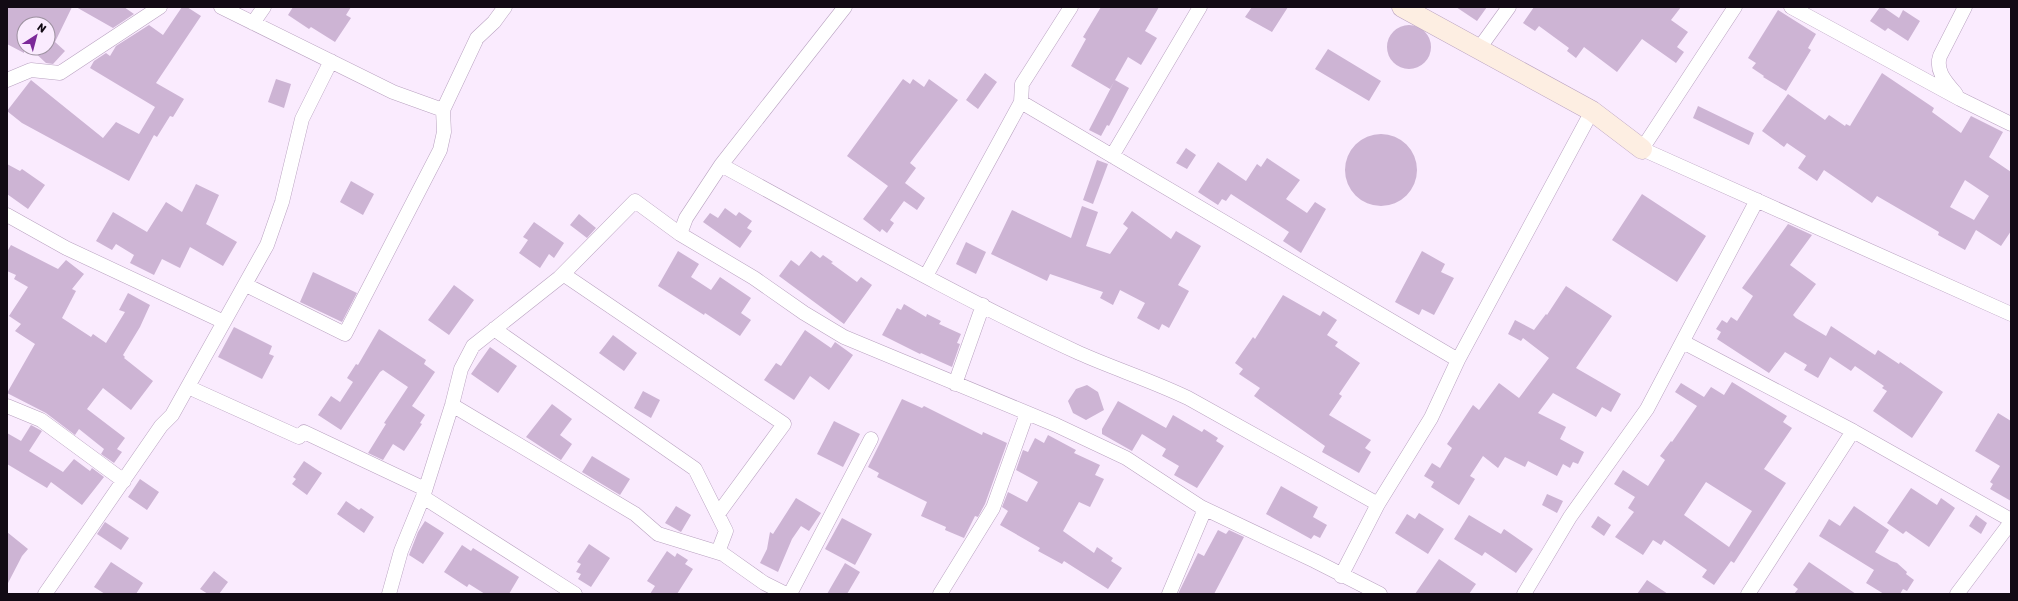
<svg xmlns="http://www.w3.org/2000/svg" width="2018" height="601" font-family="Rubik,sans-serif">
<rect width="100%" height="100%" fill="#faebfe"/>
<path fill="#cdb4d4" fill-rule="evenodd" d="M7,7H72L55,42L65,51L53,64L46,63L30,48H48V24H24V53L7,44Z
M76,7H124L134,14L113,28Z
M182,7H187L201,16L156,83L184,99L173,117L170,116L157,137L154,135L129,181L22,123L7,111L31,80L103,138L116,122L139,134L155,107L90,68L94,61L106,53L110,56L116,46L149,25L163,35Z
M293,7H351L346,15L351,18L335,42L311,27L309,29L288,15Z
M1101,7H1159L1145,31L1157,38L1141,65L1128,57L1110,89L1071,66L1086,39L1083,37Z
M1252,7H1288L1272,32L1245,17Z
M1456,7H1487L1477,21Z
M1534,7H1681L1671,20L1688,32L1677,47L1684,52L1676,63L1642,39L1617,72L1584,47L1576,58L1567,51L1569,48L1539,26L1535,31L1523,23Z
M1880,7H1883L1899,18L1903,10L1920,21L1908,41L1888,28L1885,31L1870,21Z
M1778,10L1816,34L1808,48L1811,50L1786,91L1763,77L1764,76L1752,68L1756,63L1748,58Z
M1387 47a22 22 0 1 1 44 0a22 22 0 1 1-44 0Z
M1328,49L1381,81L1369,101L1315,69Z
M985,73L997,82L978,109L966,100Z
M1882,73L1934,108L1932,112L1961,133L1971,116L2003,132L1989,157L2011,172V231L2001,246L1976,230L1965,250L1938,235L1939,232L1877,196L1872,203L1824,170L1817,181L1798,168L1806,156L1787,143L1784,147L1762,131L1788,94L1825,120L1829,115L1845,126L1846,124L1850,126ZM1965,180L1989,196L1974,220L1950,207Z
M276,79L291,84L284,108L268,102Z
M903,79L910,84L913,79L924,87L929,79L958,100L910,163L916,168L905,183L925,198L917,210L904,201L890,220L894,223L887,233L882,229L880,232L863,219L888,186L847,156Z
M1115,80L1129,88L1109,126L1107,125L1101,136L1089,130Z
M1698,106L1754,133L1749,145L1693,118Z
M1345 170a36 36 0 1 1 72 0a36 36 0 1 1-72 0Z
M1186,148L1196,155L1187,169L1176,163Z
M1267,158L1300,180L1286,199L1307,213L1315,202L1326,209L1301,253L1283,241L1289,232L1231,194L1226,201L1222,199L1218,205L1198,192L1218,162L1246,181L1257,164L1261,167Z
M1097,160L1108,164L1093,204L1083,200Z
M7,164L20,171L22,169L45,185L28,209L7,194Z
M351,181L374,194L363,215L340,202Z
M196,184L219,195L206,224L237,242L223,266L190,247L180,268L162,259L154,275L130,263L134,255L116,244L112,250L96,241L113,212L147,232L166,202L182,212Z
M1642,194L1706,236L1677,282L1612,240Z
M1082,206L1098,212L1086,246L1110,254L1128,228L1123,224L1132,211L1171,239L1176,231L1201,246L1178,285L1189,291L1169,328L1162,324L1159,330L1137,318L1145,303L1120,290L1113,305L1100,298L1103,292L1050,274L1047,281L991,254L1012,210L1071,238Z
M725,208L736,216L739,212L752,221L747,228L752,231L740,248L703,222L710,213L718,218Z
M579,214L596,228L587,238L570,225Z
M534,222L564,243L554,258L549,254L540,268L519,253L528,240L523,237Z
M1788,224L1812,235L1790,265L1816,284L1793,315L1796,318L1826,336L1831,326L1875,355L1878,350L1899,364L1900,362L1943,392L1912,438L1873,411L1887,391L1882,388L1884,386L1855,366L1851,371L1830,357L1818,378L1804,370L1807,365L1785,352L1769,373L1717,339L1721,332L1716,329L1722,320L1727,323L1731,317L1737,321L1753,296L1742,288Z
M966,242L986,252L976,274L956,264Z
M11,245L58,269L66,260L84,274L72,289L76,291L62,318L91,337L93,334L106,343L125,312L119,310L128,293L150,305L140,327L123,355L125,357L124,358L153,381L131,410L103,388L87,409L125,438L117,449L122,452L114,463L101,454L104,449L79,429L75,435L46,413L7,393L35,344L15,331L21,324L9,316L28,287L14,279L16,275L7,271V252Z
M678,251L699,264L691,277L711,290L720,277L751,298L741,313L751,320L740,336L705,313L704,315L658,286Z
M811,251L820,258L823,255L833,262L831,263L857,282L861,277L872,285L844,324L779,276L791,260L799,266Z
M1422,251L1445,264L1441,272L1454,278L1434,315L1422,309L1419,315L1395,302Z
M313,272L357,293L342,322L300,302Z
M454,285L474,300L449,335L428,320Z
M1566,286L1612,316L1576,368L1621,394L1611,412L1602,407L1596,417L1553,393L1538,413L1566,427L1560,439L1584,452L1578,464L1573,462L1570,468L1563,464L1557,476L1528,461L1525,467L1505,457L1498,468L1483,456L1470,476L1475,479L1459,505L1431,487L1434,482L1424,476L1432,463L1440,468L1452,448L1447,444L1473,405L1479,410L1499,383L1519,398L1549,358L1523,338L1521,341L1508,334L1515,320L1534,330L1546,314L1547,315Z
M1283,295L1320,316L1323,311L1337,320L1327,335L1338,342L1335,346L1360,363L1339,394L1342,396L1329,415L1371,440L1365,448L1371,452L1359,473L1322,452L1325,446L1254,396L1260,388L1239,374L1243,369L1235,363L1253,337L1255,339Z
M904,304L926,317L927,314L941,321L939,324L961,334L957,343L960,344L952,367L921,353L920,354L882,335L897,308L901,310Z
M234,327L272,346L269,354L274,356L262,379L218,357Z
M379,329L426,360L424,364L435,372L412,406L425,415L420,423L422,424L404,451L393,444L383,460L368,453L386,424L384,423L408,387L383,370L380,372L341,430L318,415L331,396L340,402L353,382L347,378L356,364L358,365Z
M805,330L831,348L835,342L853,355L829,390L810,376L794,400L764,380L776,363L781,366Z
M613,335L637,353L624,371L599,353Z
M490,347L517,366L498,393L471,374Z
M1732,382L1787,416L1783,422L1792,428L1764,469L1786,483L1734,563L1731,561L1714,585L1702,577L1707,570L1664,540L1661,545L1653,540L1643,555L1615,537L1634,512L1628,508L1635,497L1614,484L1623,470L1648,486L1665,460L1660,456L1671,441L1672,442L1697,406L1675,392L1681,383L1704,397L1711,387L1724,395ZM1706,482L1752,511L1729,547L1684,515Z
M1087,385L1098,392L1104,410L1086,420L1073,413L1068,401L1076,389Z
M643,391L660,400L651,418L634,408Z
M902,399L922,408L924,406L982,435L983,432L1007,443L985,504L978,517L975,516L964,538L945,530L946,527L921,516L927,502L877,477L879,473L868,467Z
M1118,401L1166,428L1173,415L1202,432L1204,429L1218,438L1216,441L1224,446L1197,488L1174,475L1179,466L1162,456L1166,449L1142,434L1132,451L1102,434V429Z
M552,404L572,419L560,435L572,444L561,460L526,437Z
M1998,413L2011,421V501L1990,489L1993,484L1990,482L2000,466L1975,451Z
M834,421L860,434L843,467L817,454Z
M31,425L42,431L29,451L63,472L74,459L90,471L92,468L104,477L82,505L51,482L47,488L7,464V433L21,441Z
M1048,435L1076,450L1074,453L1100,465L1095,475L1104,479L1090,507L1079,502L1063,531L1094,553L1097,547L1113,558L1111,561L1122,568L1108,589L1064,561L1062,564L1038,551L1040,548L1000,525L1008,511L1002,507L1008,492L1027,502L1038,482L1016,470L1023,450L1028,452L1035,438L1044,443Z
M592,456L630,479L620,495L582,472Z
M304,461L322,473L307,495L292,484L296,479L293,477Z
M140,479L159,492L147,510L128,497Z
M1281,486L1318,507L1313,517L1327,525L1320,538L1314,535L1311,539L1266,514Z
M1911,488L1937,505L1941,498L1955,508L1929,547L1906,531L1903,534L1887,523Z
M1547,494L1563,501L1557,513L1542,505Z
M796,498L821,513L809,531L801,526L792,539L778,572L760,563L767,549L770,532L773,534Z
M346,501L359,510L361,508L374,517L364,533L337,514Z
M676,506L691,515L681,532L665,523Z
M1854,506L1889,530L1875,552L1891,561L1897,563L1907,572L1906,574L1914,580L1907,591L1903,589L1900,594H1884L1866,583L1874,570L1819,536L1829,519L1840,526Z
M1419,513L1444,529L1428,554L1395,533L1407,514L1415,519Z
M1469,515L1501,534L1504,529L1533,549L1516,573L1485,552L1482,556L1454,539Z
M1976,515L1987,523L1981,534L1969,526Z
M1598,516L1611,525L1604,536L1591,527Z
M842,518L872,534L855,565L825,549Z
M425,521L444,533L423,564L409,555L418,532Z
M105,522L129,538L121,550L97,534Z
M1218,530L1226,534L1229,530L1244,537L1214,594H1178L1198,553L1204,556Z
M7,532L28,549L22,556L7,585Z
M589,544L610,558L591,587L578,579L581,574L576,572L581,564L577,562Z
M462,545L471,551L473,548L519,577L509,594H485L469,584L467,587L444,572Z
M667,551L675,557L677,553L688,560L685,564L693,569L677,594H650L655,586L647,581Z
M1439,559L1476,584L1469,594H1415Z
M111,562L143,583L136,594H105L94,587Z
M1809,562L1856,594H1794L1798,589L1793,585Z
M845,563L860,572L847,594H827Z
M214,571L228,582L219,594H208L200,589Z
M1647,580L1668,594H1637Z"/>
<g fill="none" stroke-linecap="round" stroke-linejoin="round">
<g stroke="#b9a2c0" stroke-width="15">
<path id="street" d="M221,7L393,92L443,110L444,132L440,150L345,334L246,285
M1735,7L1642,149L2011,314
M1791,7L1960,99L2011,124
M253,23L264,7
M1478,50L1509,7
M7,80L31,70L60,73L160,7
M1956,94C1946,82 1935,71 1940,56L1965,7
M1021,102L1458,360
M443,110L477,38L494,22L505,7
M1112,156L1200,7
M721,165C839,229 957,297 1079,353C1115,369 1153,381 1188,398L1378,504
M7,215L66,248L224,322
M680,234L686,218L721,165L845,7
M563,274L784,424L718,514
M926,276L1021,102L1022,84L1071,7
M494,329L695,469L726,531L718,552
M1683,342L1853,431L2011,520
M955,384L983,305
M188,387L299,437L304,432L425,489
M452,405L635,514L658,534L723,554L764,583L786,594
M7,406L41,420L124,481
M423,497L575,594
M1341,576L1378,504L1431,418L1458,360L1592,111
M45,594L161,426L172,415L267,245L282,202L302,119L331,61
M389,594L401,551L423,497L452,405L461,369L473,346L559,278L635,201L680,234L754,278L804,313L844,337L1056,425L1126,458L1201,507L1315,561L1380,594
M790,594L871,439
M940,594L993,508L1027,413
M1169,594L1205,509
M1524,594L1570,517L1647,409L1757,200
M1748,594L1853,431
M1957,594L2011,522"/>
</g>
<g stroke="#b9a2c0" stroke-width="21">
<path id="secondary" d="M1402,7L1592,111L1642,149"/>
</g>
<use href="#street" stroke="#fff" stroke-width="14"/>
<use href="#secondary" stroke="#fdeee2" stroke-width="20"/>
</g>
<rect width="2018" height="601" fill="none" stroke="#120a14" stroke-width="16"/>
<g transform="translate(36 36) rotate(36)"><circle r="19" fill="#faebfe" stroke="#9d91a0"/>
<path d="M0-3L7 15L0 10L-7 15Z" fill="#7c2999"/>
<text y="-6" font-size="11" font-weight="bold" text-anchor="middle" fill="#120a14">N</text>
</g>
</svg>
